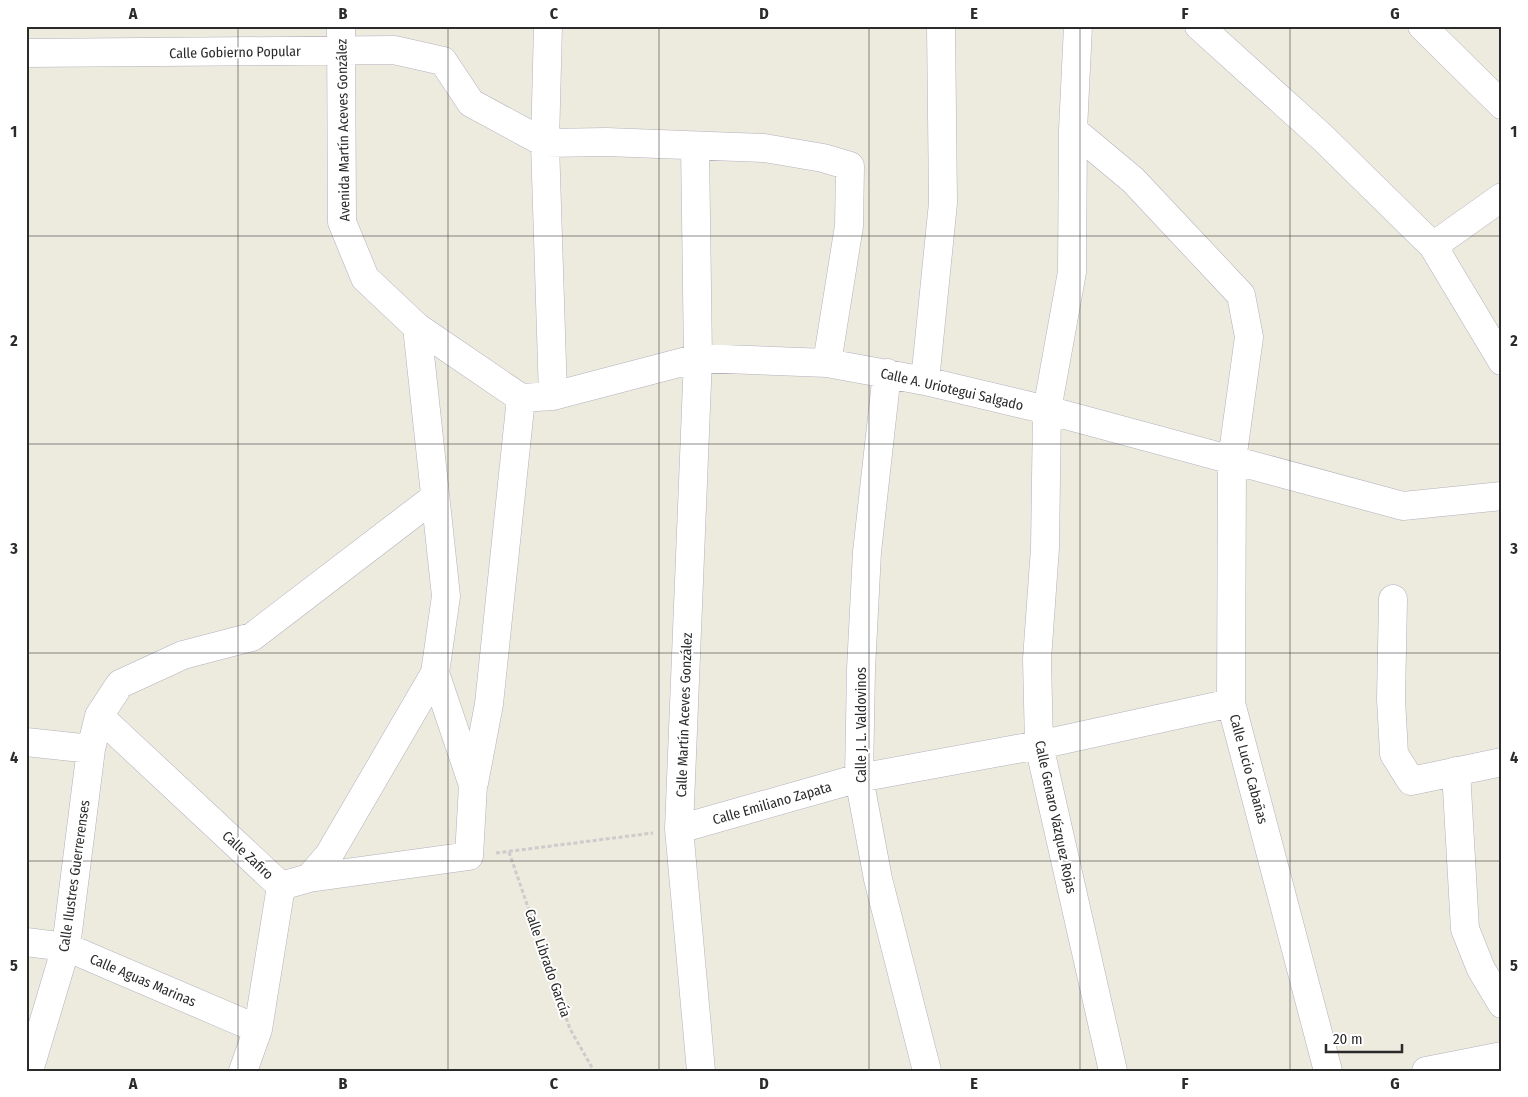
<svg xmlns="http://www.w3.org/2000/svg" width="1528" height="1097" font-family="'Fira Sans Condensed',sans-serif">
<rect width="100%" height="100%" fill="#edeade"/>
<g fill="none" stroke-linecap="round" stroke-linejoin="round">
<g stroke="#b2b1be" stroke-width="29">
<path id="street" d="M341,26L342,222L365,278L417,327L521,398L553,396L698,358L827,363L925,381L1047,410L1403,506L1502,496
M548,26L545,143L553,396
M1078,26L1073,130L1072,272L1047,410L1045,548L1037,659L1039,745L1113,1071
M1199,26L1322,137L1433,246L1502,361
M1422,26L1502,105
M26,53L394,50L443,61L471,103L545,143L606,142L764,148L823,158L850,166L849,226L827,363
M1073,130L1133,180L1241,295L1249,337L1232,460L1231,703L1328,1071
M695,147L698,358L679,829L701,1071
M1433,246L1502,197
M887,373L867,552L861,669L859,778L878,879L927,1071
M925,381L943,203L941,26
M1393,599L1391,699L1394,754L1411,781L1502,762
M99,716L281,886
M26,742L91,749
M1456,771L1465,929L1481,969L1502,1004
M474,783L489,704L521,398
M679,829L859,778L1039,745L1231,703
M309,878L329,855L435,673
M281,886L309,878L469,856L473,785L435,673L446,596L417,327
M26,942L66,947L258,1029
M29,1071L66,947L91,749L99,716L120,684L183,655L252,637L435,497
M243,1071L258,1029L281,886
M1426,1071L1502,1056"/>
</g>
<path stroke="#ccc" stroke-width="3" stroke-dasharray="4 2.5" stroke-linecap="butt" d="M509,852L570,1029L594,1071
M496,853L653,833"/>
<use href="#street" stroke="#fff" stroke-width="28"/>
</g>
<path fill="none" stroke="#2b2b2b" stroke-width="1" stroke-opacity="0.55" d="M238,26V1071M448,26V1071M659,26V1071M869,26V1071M1080,26V1071M1290,26V1071M26,236H1502M26,444H1502M26,653H1502M26,861H1502"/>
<g text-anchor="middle" stroke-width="4" stroke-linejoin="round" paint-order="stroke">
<g font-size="14" fill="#2b2b2b" stroke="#fff">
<text transform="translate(235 52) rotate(-1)" y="5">Calle Gobierno Popular</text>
<text transform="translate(343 130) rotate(-91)" y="5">Avenida Martín Aceves González</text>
<text transform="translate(952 389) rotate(13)" y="5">Calle A. Uriotegui Salgado</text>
<text transform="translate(684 715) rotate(-88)" y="5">Calle Martín Aceves González</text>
<text transform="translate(861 725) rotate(-90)" y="5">Calle J. L. Valdovinos</text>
<text transform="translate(1249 769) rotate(75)" y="5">Calle Lucio Cabañas</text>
<text transform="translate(772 803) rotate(-16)" y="5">Calle Emiliano Zapata</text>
<text transform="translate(1056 817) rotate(78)" y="5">Calle Genaro Vázquez Rojas</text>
<text transform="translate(248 855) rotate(43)" y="5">Calle Zafiro</text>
<text transform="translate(74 876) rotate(-82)" y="5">Calle Ilustres Guerrerenses</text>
<text transform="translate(548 963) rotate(71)" y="5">Calle Librado García</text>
<text transform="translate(143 980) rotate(23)" y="5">Calle Aguas Marinas</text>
</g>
</g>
<rect width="1528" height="1097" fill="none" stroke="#ffffff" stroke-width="55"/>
<path d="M1326 1044v8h76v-8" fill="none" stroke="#2b2b2b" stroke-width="2.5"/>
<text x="1333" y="1044" font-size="15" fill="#2b2b2b" stroke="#ffffff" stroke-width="4" paint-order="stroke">20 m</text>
<rect x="28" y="28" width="1472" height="1042" fill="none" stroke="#2b2b2b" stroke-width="2"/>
<g font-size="16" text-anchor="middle" font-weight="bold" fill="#2b2b2b">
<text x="133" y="19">A</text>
<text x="343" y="19">B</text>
<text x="554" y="19">C</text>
<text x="764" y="19">D</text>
<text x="974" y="19">E</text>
<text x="1185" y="19">F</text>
<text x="1395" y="19">G</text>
<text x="14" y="137">1</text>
<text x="1514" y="137">1</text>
<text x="14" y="346">2</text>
<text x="1514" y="346">2</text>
<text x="14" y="554">3</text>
<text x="1514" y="554">3</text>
<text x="14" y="763">4</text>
<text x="1514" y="763">4</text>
<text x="14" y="971">5</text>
<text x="1514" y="971">5</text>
<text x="133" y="1089">A</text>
<text x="343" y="1089">B</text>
<text x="554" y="1089">C</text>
<text x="764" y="1089">D</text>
<text x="974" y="1089">E</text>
<text x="1185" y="1089">F</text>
<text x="1395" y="1089">G</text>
</g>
</svg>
